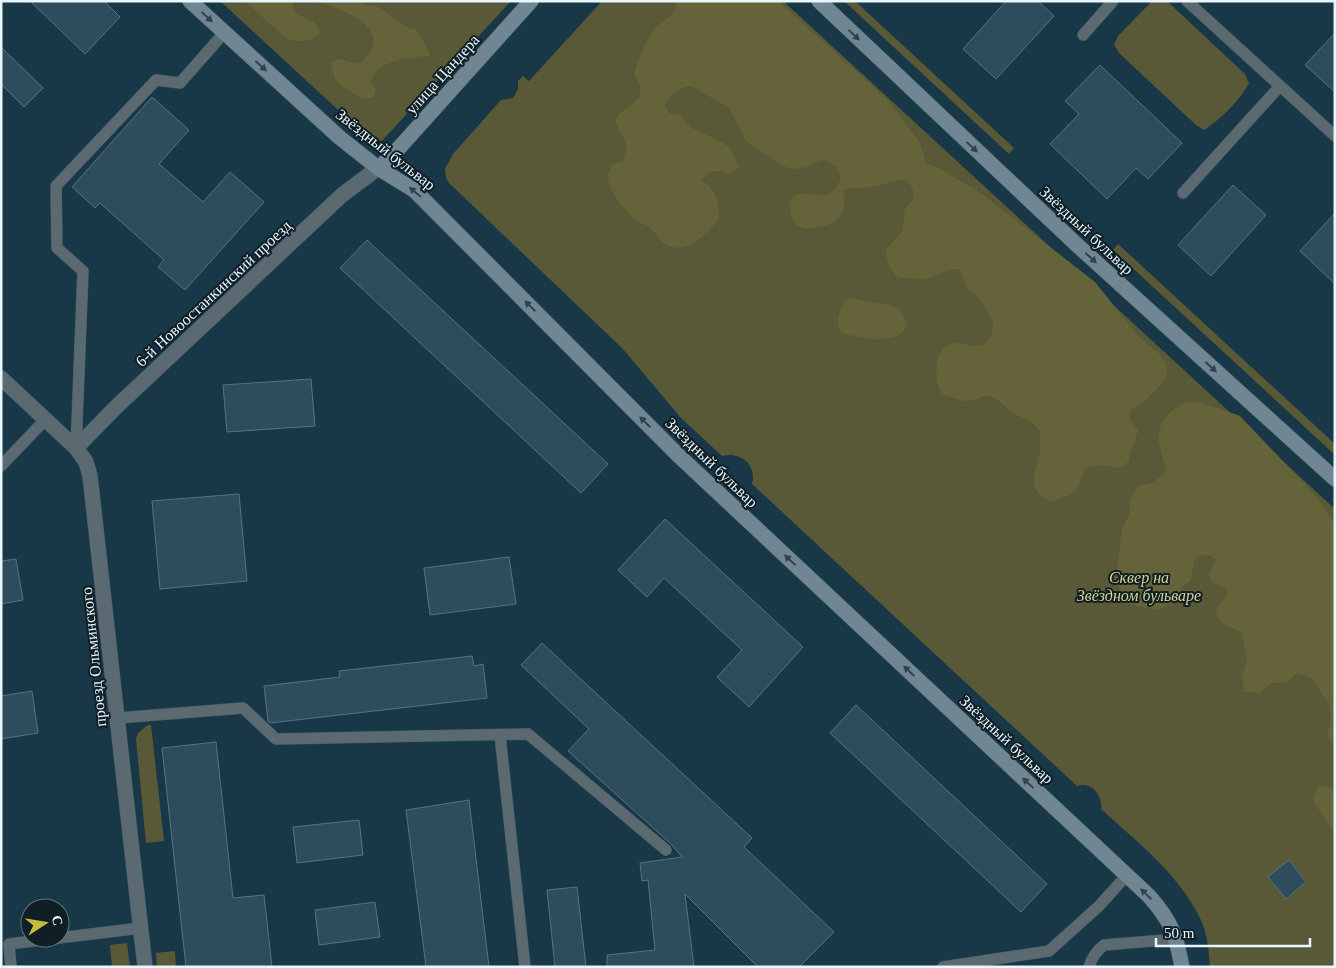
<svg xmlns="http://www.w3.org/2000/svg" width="1336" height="968" font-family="Georgia,serif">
<rect width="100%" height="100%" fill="#183848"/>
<path fill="#595837" d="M220,1H511L380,143L361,131Z
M602,1H783L1335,509V967H1210C1209,951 1207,932 1200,918C1178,873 1137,842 1101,809C1103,795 1091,781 1077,786L752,484C757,465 741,451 722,456L680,417L623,349L449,183L446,178L445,169L453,154L501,100L513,98L518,89V81L523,76L529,81Z
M844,1H855L1014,148L1009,154Z
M1152,1L1168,2L1245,74L1249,83C1241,99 1220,120 1204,130L1196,125L1120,54L1114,45L1118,36Z
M1118,244L1335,444V455L1113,250Z
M148,725H151L164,841L146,843L136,739L138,733Z
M127,943L130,967H112L110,945Z
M175,951L176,967H157L156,953Z"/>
<path fill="#646339" d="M245,1H293C292,24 316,12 320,33C312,41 302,43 291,40C284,38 253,8 245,1Z
M316,1H360L367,6L375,5L409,28L416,29L429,51L430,56C411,58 376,59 371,82L376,89L374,97L367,99L360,98L340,85L335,79L331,63L337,59C346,59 351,64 360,63C399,29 344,10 316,1Z
M677,1H778L886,98L920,143L926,163C944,168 956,181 973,187L1095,282L1140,338L1158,352L1165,362L1168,372L1164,381L1148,398L1129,411L1131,421L1138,430C1136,441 1130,449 1129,461L1121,468L1098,465L1087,467C1080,476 1083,476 1079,485C1075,495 1061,498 1051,502C1025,490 1035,476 1039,455C1041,447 1040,439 1040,431L1032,423L1013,413L995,398L985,396L974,400L963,401L941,394C935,379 931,347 954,343C962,342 966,345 973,346C977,346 982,345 985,344L992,335L993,323L983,304L976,295L967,289L960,269L949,270L928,279L899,278C889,269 886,262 886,249L902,232L905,208L913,200V189L907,180C892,180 878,187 864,188C856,188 852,187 844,190C846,213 840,224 816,228C809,229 803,230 797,225C791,220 790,210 789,203L795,194C807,192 816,196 828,195L836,188L841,178L836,167L826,160L816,162L807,167L796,169L785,167L746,141L729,108L691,86C678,88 672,92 665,104L669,113L680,114L690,127L721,141L729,147L739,167L731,175L719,171L709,172L702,180C717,192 719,200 719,219C707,234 686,256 665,244C658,240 655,231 649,227C646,224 642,224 639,222C627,215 607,190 608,175C608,172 611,167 612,164L623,162C630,138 622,140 615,120C623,108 630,107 640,97V85L634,75C638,60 644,43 653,31C662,18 675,20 677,1Z
M850,298C857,298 863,301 870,302C890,305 901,303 907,326C895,348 863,337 843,334C833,325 839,312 845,301Z
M1200,402L1240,416L1317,497L1335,524V748L1327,735L1331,719L1329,704L1311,678L1297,673L1286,683H1271L1260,693L1244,692L1242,676L1247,661L1242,632C1232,628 1212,622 1217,608C1219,604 1225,599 1228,595L1226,588L1212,582L1209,574L1216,560C1209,554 1204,554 1195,559L1190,581L1183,586L1177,599L1160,610L1145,608L1130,604L1120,592L1116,577L1122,529L1129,515L1130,500L1138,486L1154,482L1166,471L1158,439L1161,424L1171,411L1184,403Z
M1318,786L1335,787V834L1313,801Z"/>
<path fill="#2d4d5d" stroke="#537485" d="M30,1H104L120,17L85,54Z
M1006,1H1038L1054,16L996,79L963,49Z
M1335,33V92L1305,65Z
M1,47L43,88L24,107L1,84Z
M1100,65L1182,143L1148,179L1136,168L1107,199L1050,144L1079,114L1065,101Z
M152,97L189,130L159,164L203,202L230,172L264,202L185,290L158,267L164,260L100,203L95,208L72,187Z
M1233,185L1266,215L1211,276L1178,245Z
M1335,213V284L1300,251Z
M367,240L608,464L581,493L340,268Z
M311,379L315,426L227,432L223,385Z
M239,494L247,581L160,589L152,501Z
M665,519L803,647L749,707L717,677L742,650L664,578L647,597L618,570Z
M509,557L516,604L430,615L424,568Z
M16,559L23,600L1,604V561Z
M542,643L752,838L744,847L834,932L799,967H758L685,894L694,967H607V955L655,950L648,880L642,881L640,863L682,857L671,844L568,751L589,729L521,665Z
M472,656L474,666L483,664L487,698L270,723L268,721L264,686L340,677L339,671Z
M32,691L38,733L1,739V696Z
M856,705L1047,884L1021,912L830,733Z
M216,742L233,898L264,895L272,967H186L162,748Z
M469,800L489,967H426L406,810Z
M359,820L363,855L297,863L293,827Z
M1289,860L1306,882L1286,899L1268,877Z
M577,887L586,967H555L547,890Z
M375,902L380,937L319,945L315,910Z"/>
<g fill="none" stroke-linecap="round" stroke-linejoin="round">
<g stroke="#395665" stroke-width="12">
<path id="lane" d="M1187,1L1335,136
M1083,35L1113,1
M1183,193L1280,86
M76,448L83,271L57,248L56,186L156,80L180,83L224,33
M1,466L45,420
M118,718L243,708L276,739L528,734L666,850
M500,735L525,967
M11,967L9,944L141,928
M943,967L1049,951L1099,906L1127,875
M1089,967C1092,957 1096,951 1104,945L1177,939"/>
</g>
<g stroke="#395665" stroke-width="16">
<path id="street" d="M1,378L76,448L86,462L90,476L145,967
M76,448L115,408L342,195L378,168"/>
</g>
<g stroke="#395665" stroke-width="16">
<path id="secondary" d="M190,1L339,137L378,168L414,190L679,456L1149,896C1171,921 1176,934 1182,967
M819,1L1077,245L1335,479
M378,168L390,158L531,1"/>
</g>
<use href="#lane" stroke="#5b6971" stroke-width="11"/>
<use href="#street" stroke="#5b6971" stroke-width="15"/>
<use href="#secondary" stroke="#708692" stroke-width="15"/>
</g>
<defs><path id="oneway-solid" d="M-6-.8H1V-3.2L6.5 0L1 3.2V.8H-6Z" transform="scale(1.25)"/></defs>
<g fill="#32424b">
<use href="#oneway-solid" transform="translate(207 17) rotate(43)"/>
<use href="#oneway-solid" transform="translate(854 35) rotate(43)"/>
<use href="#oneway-solid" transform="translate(261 66) rotate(42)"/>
<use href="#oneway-solid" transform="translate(972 147) rotate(43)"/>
<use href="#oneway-solid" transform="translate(415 192) rotate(-140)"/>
<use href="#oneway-solid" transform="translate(1091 258) rotate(42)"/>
<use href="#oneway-solid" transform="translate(530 306) rotate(-135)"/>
<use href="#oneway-solid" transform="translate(1211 367) rotate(42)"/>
<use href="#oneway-solid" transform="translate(645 422) rotate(-135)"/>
<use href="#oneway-solid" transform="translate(790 560) rotate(-137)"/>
<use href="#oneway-solid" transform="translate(909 671) rotate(-137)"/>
<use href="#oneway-solid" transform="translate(1028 783) rotate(-137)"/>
<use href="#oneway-solid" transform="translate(1146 894) rotate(-136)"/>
</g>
<g text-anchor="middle" stroke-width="4" stroke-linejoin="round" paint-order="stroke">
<g font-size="16" fill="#e8f6fe" stroke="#101e25">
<text transform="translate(442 74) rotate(-48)" y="6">улица Цандера</text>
<text transform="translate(386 149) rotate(38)" y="6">Звёздный бульвар</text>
<text transform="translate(1087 230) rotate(43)" y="6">Звёздный бульвар</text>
<text transform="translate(213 293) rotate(-43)" y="6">6-й Новоостанкинский проезд</text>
<text transform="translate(712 462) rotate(44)" y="6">Звёздный бульвар</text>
<text transform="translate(93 657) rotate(-96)" y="6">проезд Ольминского</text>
<text transform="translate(1007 739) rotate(43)" y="6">Звёздный бульвар</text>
</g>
<g font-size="16" font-style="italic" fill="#d6d48e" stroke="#101e25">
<text x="1139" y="583">Сквер на<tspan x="1139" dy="18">Звёздном бульваре</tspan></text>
</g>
</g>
<rect width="1336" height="968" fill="none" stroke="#e8f6fe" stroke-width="5"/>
<g transform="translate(45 923) rotate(78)"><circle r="24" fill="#101e25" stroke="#66747c"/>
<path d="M0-4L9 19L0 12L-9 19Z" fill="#c3bd3f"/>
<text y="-8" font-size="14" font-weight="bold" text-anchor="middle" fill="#e8f6fe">С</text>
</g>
<path d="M1156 938v8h154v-8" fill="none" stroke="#e8f6fe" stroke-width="2.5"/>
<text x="1164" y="938" font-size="15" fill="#e8f6fe" stroke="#101e25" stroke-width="4" paint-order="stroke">50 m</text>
</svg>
